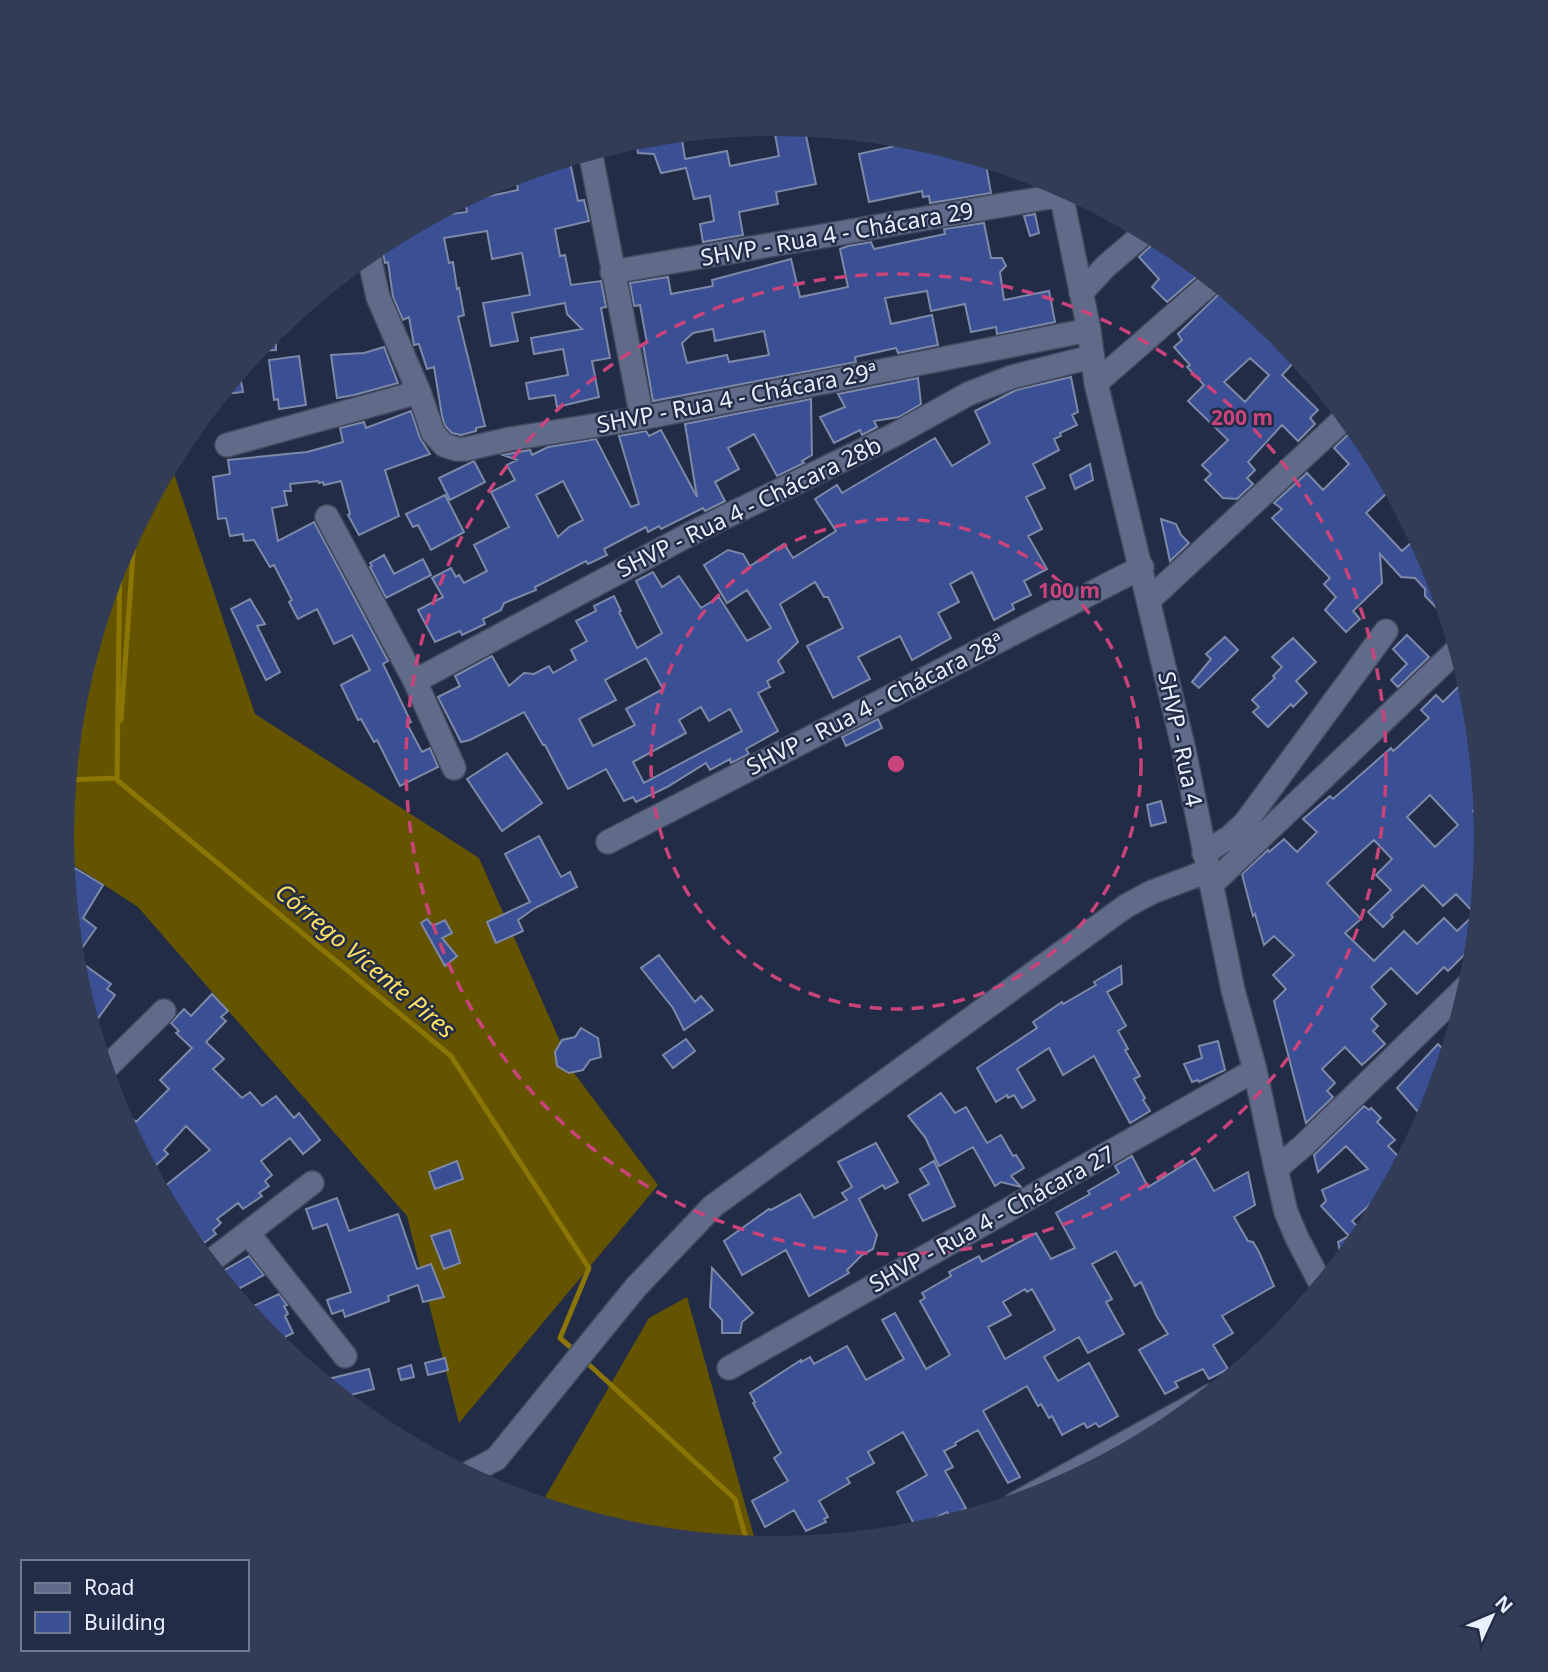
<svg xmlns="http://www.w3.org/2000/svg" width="1548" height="1672" font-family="'Noto Sans',sans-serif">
<rect width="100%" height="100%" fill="#232c47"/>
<path fill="#645400" d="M170,462L255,714L479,858L574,1073L658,1185L459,1423L407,1216L138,907L63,858L61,836L75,697L116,563Z
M687,1297L757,1547L635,1535L540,1506L649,1318Z"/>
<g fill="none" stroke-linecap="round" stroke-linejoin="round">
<path stroke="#8b7605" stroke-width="5" d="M120,554L117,780L451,1056L589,1268L560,1338L576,1352
M121,720L135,527
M67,780L117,778
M585,1361L735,1499L748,1546"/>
</g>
<path fill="#3a4f94" stroke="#7d89a8" stroke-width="2" fill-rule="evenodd" d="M773,123L804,126L816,184L776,192L778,204L739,212L743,235L703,242L700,224L714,221L710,196L694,199L686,168L661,173L654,154L638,153L636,137L681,132L685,159L727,151L730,166L779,156Z
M893,135L913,137L985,159L991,193L930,203L929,196L923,197L922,191L869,202L859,154L895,146Z
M569,157L578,201L584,200L589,221L555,229L560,256L565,255L571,285L601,281L606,307L601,308L610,358L592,361L599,397L557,407L555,395L529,399L526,383L568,375L563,349L534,354L531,338L582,329L567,314L565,303L512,313L518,341L491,346L483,303L530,295L522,253L492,259L487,231L444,238L449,263L453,262L457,289L459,288L464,315L458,317L485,426L476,428V431L461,435L452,433L445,426L442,416L434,367L427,369L419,344L414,345L409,317L403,320L393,297L388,262L385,263L382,248L383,241L428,217L467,212L465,201L518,190L515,173Z
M1035,214L1039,233L1030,236L1024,216Z
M984,223L991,258H1002L1006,266L1000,272L1004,300L1049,291L1055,322L997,334L996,327L971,332L965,304L931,311L927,291L885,298L891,324L932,315L938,345L898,353L896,348L855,357L856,362L653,401L643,344L647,343L640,305L634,306L630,283L668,277L671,294L713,286L712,280L791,259L800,297L848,287L840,249L848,246L871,242L874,249L945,234L944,229ZM713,329L715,341L764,331L769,355L729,362L727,355L687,363L682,343L693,333Z
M1159,238L1170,244L1203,271L1167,302L1152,287L1159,279L1139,257Z
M1225,288L1274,329L1273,335L1297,359L1282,375L1318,410L1310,418L1315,424L1298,441L1282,425L1248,462L1255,470L1247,478L1253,484L1237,499L1223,498L1205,480L1211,474L1202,465L1228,440L1188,401L1204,385L1187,367L1190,365L1174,347L1182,340L1178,334ZM1250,358L1269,375L1245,402L1224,382Z
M276,327V350L255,351L270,332Z
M384,347L398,383L354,395L337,398L331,355L364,353Z
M299,356L306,405L279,409L278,399L274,400L269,360Z
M239,370L243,392L218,395L232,378Z
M1071,377L1078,412L1072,415L1077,425L1060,433L1061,436L1054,439L1059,450L1033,464L1045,488L1026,497L1042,529L1028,536L1047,569L1024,581L1031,595L1012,604L1014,609L994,620L972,572L950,584L959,602L938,613L951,638L912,660L900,636L858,657L870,679L833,698L807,646L843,628L828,597H824L815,582L780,604L798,642L778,661L784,672L767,681L770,687L758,693L778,731L746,749L749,754L731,763L730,759L710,770L706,763L667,787L636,802L633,797L624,801L606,769L568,789L545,745H543L524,712L470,740L461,742L438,697L460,686L455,676L492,656L509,686L524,673L534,674L549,666L553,673L576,660L571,650L587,641L576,621L596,611L594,606L614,596L621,611L619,612L637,648L662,633L636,581L653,572L662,587L679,576L701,608L719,597L747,641L771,628L747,590L727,603L704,565L728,550L743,554L750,566L784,544L793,558L836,531L815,499L837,485L842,493L935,438L952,466L990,443L975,411L1016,390ZM646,658L663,689L626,709L635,725L593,746L579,719L616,700L605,680ZM701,707L709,721L730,709L742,731L644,783L633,762L686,733L679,720Z
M918,378L921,404L899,417L874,421L877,427L862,435L860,430L834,443L820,417L845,407L838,394Z
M811,399L812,455L802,461L804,463L777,476L754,434L728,448L739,469L715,482L725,501L705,511L703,508L661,529L659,526L648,532L646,527L604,549L607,555L588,564L586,561L535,587L536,590L504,603L501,610L483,619L485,624L462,635L460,631L435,642L418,610L443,597L432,578L451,568L456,577L459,575L464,583L487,571L474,545L509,527L491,492L515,480L507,465L517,460L503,455L530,450L532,455L548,447L596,439L631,507L639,504L619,436L646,431L649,436L661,430L697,497L685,424ZM563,481L583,520L569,527L558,537L536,495Z
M411,411L420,438L430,454L385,470L399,516L359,535L348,515L350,514L341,481L324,485L323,482L319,483L318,481L290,484L291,491H284L287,505L272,508L278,541L314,522L388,661L383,664L411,722L407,724L422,752L430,748L438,767L400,786L377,740L374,742L361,719L358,720L341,685L370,670L352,635L334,644L317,609L298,619L289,602L292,600L274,565L270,567L254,540L244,541L243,534L230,536L226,518L218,519L213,477L230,474L228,460L307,452L343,442L340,428L364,422L366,428Z
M1356,427L1367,440L1377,460L1374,463L1385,474L1392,488L1366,513L1402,551L1411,543L1428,561L1430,559L1451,623L1425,596V589L1415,578L1401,577L1380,554L1382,583L1353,611L1360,619L1346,632L1325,610L1336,597L1324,584L1330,578L1272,518L1282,509L1274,503L1307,473L1323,490L1349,464L1334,448Z
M474,461L485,482L450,500L439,478Z
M1090,464L1093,480L1075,489L1070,475Z
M445,495L464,532L431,550L418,525L413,527L406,514Z
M1161,519L1176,524L1181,535L1189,543L1170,561Z
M384,555L394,574L423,559L431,575L386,598L370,567L372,566L370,563Z
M250,599L265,624L257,626L280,672L266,680L231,609Z
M1407,635L1429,657L1398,687L1391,680L1407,664L1393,649Z
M1225,637L1238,650L1199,688L1192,682L1211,659L1206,654Z
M1293,638L1316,662L1296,681L1307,693L1293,707L1291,704L1268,727L1253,712L1259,707L1252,700L1275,678L1273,676L1282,667L1272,657Z
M1467,678L1473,697L1483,801L1473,811L1479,817L1476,820L1486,829L1487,836L1476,943L1448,971L1444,967L1417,994L1391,968L1371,987L1386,1004L1371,1019L1378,1026L1373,1031L1385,1044L1362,1065L1345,1047L1322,1069L1335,1083L1327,1091L1333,1097L1306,1123L1274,1001L1286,989L1273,975L1294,955L1274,936L1264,945L1255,914L1253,916L1249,901L1242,874L1268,850L1269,852L1284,839L1297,852L1317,832L1303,819L1330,796L1333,799L1391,748L1393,751L1398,747L1429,718L1421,710L1436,695L1443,702ZM1430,795L1458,825L1435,847L1407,817ZM1374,840L1392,859L1376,875L1391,890L1368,912L1383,927L1393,917L1391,915L1423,885L1443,906L1456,894L1475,914L1457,931L1444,918L1417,944L1404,931L1374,961L1345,933L1361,919L1327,883Z
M878,719L882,728L846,746L842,737Z
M507,753L542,803L502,831L467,779Z
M1161,801L1166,822L1151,826L1147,805Z
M539,836L561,877L570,872L577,887L535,908L518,920L523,931L496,943L487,922L530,902L505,854Z
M75,868L103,885L83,918L96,928L75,958L111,984L107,989L115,995L91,1028L75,975L66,882Z
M427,919L433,926L445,920L452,933L442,938L457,956L445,966L421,923Z
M659,955L695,1002L701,996L713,1010L684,1030L673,1008L641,968Z
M1121,966L1122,984L1107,992L1126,1026L1118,1031L1128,1049L1125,1050L1140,1076L1134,1079L1145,1098L1143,1100L1150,1111L1130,1123L1094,1056L1063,1075L1049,1048L1017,1069L1035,1100L1022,1108L1014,1095L1008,1098L1007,1095L996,1102L977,1068L1037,1028L1033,1022L1062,1002L1063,1004L1096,985L1094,982Z
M212,994L228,1011L221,1017L226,1021L206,1042L224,1059L213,1069L242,1098L250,1092L262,1106L276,1096L294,1118L299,1113L320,1140L303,1154L290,1138L261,1161L272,1175L265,1181L269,1186L259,1193L262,1196L243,1209L238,1203L217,1219L221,1223L213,1230L216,1234L204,1243L199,1237L191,1243L181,1232L166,1202L172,1197L164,1187L210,1150L186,1126L164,1150L168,1154L151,1170L148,1169L114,1103L136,1122L169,1089L160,1080L192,1048L176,1033L179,1031L171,1023L184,1009L191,1016Z
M581,1028L598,1038L601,1057L590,1060L583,1070L569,1073L557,1066L555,1052L562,1040L575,1037Z
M1455,1035L1432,1109L1426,1121L1397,1088L1438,1044L1442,1048Z
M686,1039L695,1051L673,1068L663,1055Z
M1218,1041L1225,1070L1199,1082L1198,1080L1192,1082L1184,1064L1202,1058L1199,1046Z
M941,1093L955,1113L966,1107L987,1143L1001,1135L1013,1156L1016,1155L1024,1168L1011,1176L1021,1187L1001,1182L995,1186L973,1147L939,1166L925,1137L908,1116Z
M1364,1106L1369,1110L1371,1108L1381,1118L1377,1122L1395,1140L1388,1146L1404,1162L1392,1184L1352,1221L1361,1230L1370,1225L1342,1262L1338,1242L1349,1236L1321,1206L1326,1201L1322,1190L1368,1169L1346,1146L1318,1172L1314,1155Z
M876,1143L898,1182L885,1189L883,1185L859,1199L877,1235L873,1249L862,1255L847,1270L849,1273L809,1296L786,1250L742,1275L724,1241L769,1209L771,1210L800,1194L814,1218L847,1200L842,1193L852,1187L838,1162Z
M1132,1156L1148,1187L1195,1158L1214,1191L1248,1172L1255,1205L1234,1217L1248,1241L1253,1242L1259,1252L1274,1286L1222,1316L1233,1333L1213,1345L1228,1369L1209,1379L1203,1369L1175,1382L1178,1387L1165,1394L1139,1350L1168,1334L1157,1317L1141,1282L1135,1286L1116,1251L1092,1264L1112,1299L1106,1302L1124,1334L1088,1353L1079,1337L1044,1357L1058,1381L1089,1363L1118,1416L1099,1427L1096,1423L1087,1428L1084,1423L1062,1435L1052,1416L1049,1418L1041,1404L1038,1406L1027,1386L983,1411L1020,1477L1008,1483L978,1430L955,1443L956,1445L944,1451L953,1467L945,1471L966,1508L950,1517L947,1512L917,1527L914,1524L897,1492L927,1475L903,1432L868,1452L874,1463L847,1478L850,1483L819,1501L828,1517L824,1519L826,1522L806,1531L794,1510L765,1527L752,1501L788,1481L774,1458L781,1453L753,1403L755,1402L750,1393L801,1360V1362L810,1357L814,1364L847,1346L866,1380L904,1359L882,1320L895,1313L926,1369L950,1355L920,1301L925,1298L922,1293L951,1276L949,1272L979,1256L982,1262L1036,1233L1051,1259L1075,1248L1056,1213L1090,1194L1088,1191L1119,1173L1115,1166ZM1025,1289L1027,1292L1032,1289L1055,1330L1005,1359L988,1327L1011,1315L1003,1302Z
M457,1161L463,1179L435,1189L429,1172Z
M934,1161L955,1206L923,1221L909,1195L929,1184L920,1169Z
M337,1198L349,1231L398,1214L417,1269L431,1264L444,1297L423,1302L418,1285L388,1296L389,1301L345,1317L343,1310L332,1314L327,1300L351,1292L327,1224L313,1229L306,1209Z
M450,1230L460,1263L444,1269L431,1236Z
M249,1256L264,1275L231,1293L216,1275Z
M712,1268L753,1313L742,1322L740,1333H722V1320L710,1307Z
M279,1294L287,1305L284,1306L288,1314L285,1316L293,1333L273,1343L245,1310Z
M445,1358L448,1370L428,1375L425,1363Z
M411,1365L414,1377L401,1380L398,1369Z
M369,1369L374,1389L343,1397L320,1381Z"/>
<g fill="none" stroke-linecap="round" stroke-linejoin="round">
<g stroke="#42495e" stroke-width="26">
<path id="minor" d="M590,151L642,418
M1059,184L1089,330L1096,383L1184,750L1233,990L1255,1070L1276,1169L1286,1212L1297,1238L1322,1286
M368,252L378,297L419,392L433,433L444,445L456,449H466L510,439L642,418L1089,330
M612,272L1062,195
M1081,293L1106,266L1147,231
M1096,383L1214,280
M227,445L419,392
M327,517L415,681L454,768
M1149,600L1347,416
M415,681L692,533L896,434L968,394L1012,377L1091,357
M608,842L1142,567
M1204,853L1230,837L1245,823L1386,631
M1211,885L1458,649
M104,1070L164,1011
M1276,1169L1304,1145L1471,982
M248,1233L345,1356
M207,1264L312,1183
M729,1368L1255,1070
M465,1475L496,1459L636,1287L713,1206L1126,906L1152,892L1208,871
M1015,1504L1210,1396"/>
</g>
<use href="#minor" stroke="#5f6b89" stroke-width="23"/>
</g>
<g fill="none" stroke="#ca437b" stroke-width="3.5" stroke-dasharray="12 9">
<circle cx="896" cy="764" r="245"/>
<circle cx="896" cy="764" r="490"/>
</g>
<g text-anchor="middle" stroke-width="5" stroke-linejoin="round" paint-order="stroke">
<g font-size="23" fill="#e9effd" stroke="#232c47">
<text transform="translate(837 234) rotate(-10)" y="8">SHVP - Rua 4 - Chácara 29</text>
<text transform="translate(737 398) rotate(-11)" y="8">SHVP - Rua 4 - Chácara 29ª</text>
<text transform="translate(749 507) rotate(-26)" y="8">SHVP - Rua 4 - Chácara 28b</text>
<text transform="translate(875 704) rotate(-27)" y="8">SHVP - Rua 4 - Chácara 28ª</text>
<text transform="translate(1180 739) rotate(78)" y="8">SHVP - Rua 4</text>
<text transform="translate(992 1219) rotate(-29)" y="8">SHVP - Rua 4 - Chácara 27</text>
</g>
<g font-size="24" font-style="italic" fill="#fee164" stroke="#232c47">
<text transform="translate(365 961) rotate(40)" y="8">Córrego Vicente Pires</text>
</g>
</g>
<path d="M0 0H1548V1672H0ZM74 836a700 700 0 1 1 1400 0a700 700 0 1 1-1400 0Z" fill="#333c56" fill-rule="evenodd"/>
<circle cx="896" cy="764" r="10" fill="#ca437b" stroke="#232c47" stroke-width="3.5"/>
<g font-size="21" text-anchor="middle" font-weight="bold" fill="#ca437b" stroke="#232c47" stroke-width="5" stroke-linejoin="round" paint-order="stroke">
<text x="1242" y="425">200 m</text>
<text x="1069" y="598">100 m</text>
</g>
<rect x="21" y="1560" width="228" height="91" fill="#232c47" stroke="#727a90" stroke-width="2"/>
<rect x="35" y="1583" width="35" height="10" fill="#5f6b89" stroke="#727a90" stroke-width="2"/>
<text x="84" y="1595" font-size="21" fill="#e9effd">Road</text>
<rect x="35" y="1612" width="35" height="21" fill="#3a4f94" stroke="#727a90" stroke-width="2"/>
<text x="84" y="1630" font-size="21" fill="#e9effd">Building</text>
<g transform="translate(1492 1616) rotate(46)" stroke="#232c47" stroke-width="5" paint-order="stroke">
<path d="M0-5L12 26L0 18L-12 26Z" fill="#e9effd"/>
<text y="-10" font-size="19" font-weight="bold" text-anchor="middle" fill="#e9effd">N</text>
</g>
</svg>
